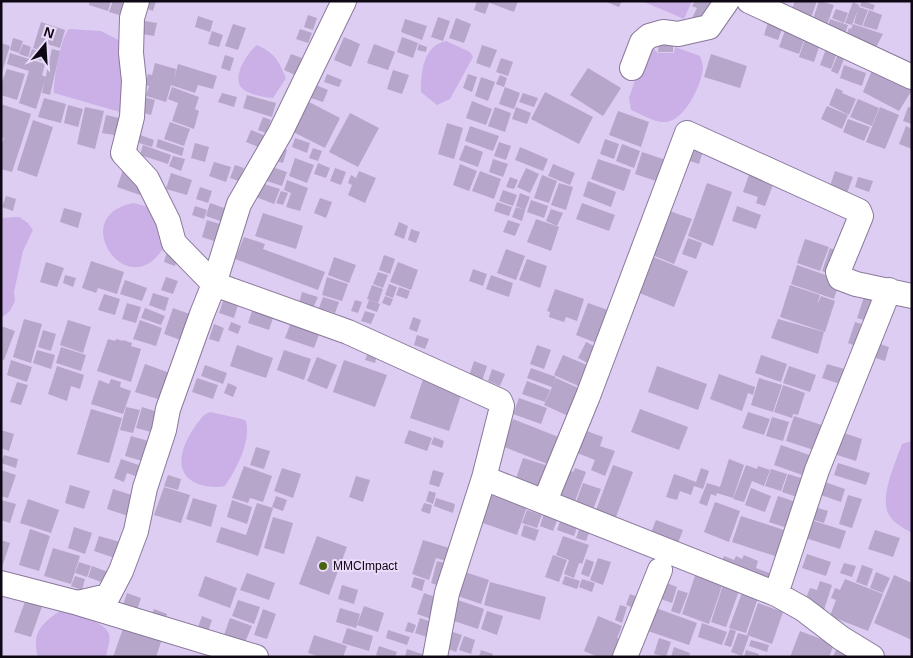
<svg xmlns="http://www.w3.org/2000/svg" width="913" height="658" font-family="Helvetica,sans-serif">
<rect width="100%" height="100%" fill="#decdf2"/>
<path fill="#cab0e7" d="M642,1H692L684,19Z
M69,29L101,31L128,45L127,112H120L54,93C53,82 61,36 69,29Z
M446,41L470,52L473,57L450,99L437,105L421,92C421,72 423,46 446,41Z
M257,45C276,54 278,60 286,78L273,98C263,97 251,95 243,89C230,79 248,52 257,45Z
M675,47L700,56C701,60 703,64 703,68C702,84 684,123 664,122C653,122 641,114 631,110L629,98L635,80L653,48L658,53H674Z
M134,203L152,208L164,247C128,307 65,215 134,203Z
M19,217L28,223L33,230L23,251L14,292L15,301L10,311L1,318V218Z
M210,412L242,419L246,421C251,442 237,468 225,486C215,488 208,487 198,484C170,473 183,443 196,425C201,419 203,414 210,412Z
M912,441V533C903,528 892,522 888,513C880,496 896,461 902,444Z
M60,611C71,613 105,621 109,634C111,640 107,650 106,657H38C31,633 42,623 60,611Z"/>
<path fill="#b6a6c9" d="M90,1H111L108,11L89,5Z
M113,1L127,3L123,16L109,12Z
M141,1H156L153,11L140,6Z
M477,1H490L485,14L474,10Z
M491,1H518L514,12L490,3Z
M604,1H622L619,7Z
M695,1H717L706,25L692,18L697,8L692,6Z
M795,1H817L809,23L789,16Z
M819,1L834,5L824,33L810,28Z
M862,1L875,5L873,10L860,6Z
M853,2L859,5V7L868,10L862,26L854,23L858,9L852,25L845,23Z
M836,9L848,13L844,23L832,18Z
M869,10L882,15L877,30L863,26Z
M308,15L317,18L313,30L304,27Z
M198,16L213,21L210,32L195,27Z
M770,16L785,21L778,40L764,35Z
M438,17L450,21L443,41L431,37Z
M456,18L471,24L464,43L449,38Z
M405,19L427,26L422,40L401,32Z
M830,19L848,25L843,40L825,35Z
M145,21L157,23L154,36L143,34Z
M41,22L65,30L60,48L47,44L44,52L33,48Z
M233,24L246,28L238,50L225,46Z
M853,24L883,34L871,57L844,42L849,28L851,29Z
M787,25L807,32L799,54L779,47Z
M300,29L312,33L308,43L296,39Z
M212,31L223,35L219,47L208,44Z
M344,37L360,44L351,67L334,60Z
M402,37L418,43L413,58L397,52Z
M13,38L23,41L19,53L10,50Z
M805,39L820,44L814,62L799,57Z
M659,41H673V52H658Z
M1,43L10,46L2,72H1Z
M23,44L31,47L28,57L19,54Z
M374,44L395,52L388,70L367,63Z
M419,44L427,47L426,52L417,50Z
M482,45L497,50L490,68L476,63Z
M32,49L48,54L45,62L29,57Z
M52,49L60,51L50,95L42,93Z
M826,49L837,53L831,69L820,65Z
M10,53L45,64L42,75L46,77L36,109L19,103L29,71L7,64Z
M291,54L302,58L295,75L284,70Z
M711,54L747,66L740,88L704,77Z
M838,54L845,56L838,74L831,71Z
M225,55L234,58L230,71L221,68Z
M501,58L513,62L508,76L496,72Z
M155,63L176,69L174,79L178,64L217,76L213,89L198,85L195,93L171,85L166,102L146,96L149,86L145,85L148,74L152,75Z
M875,63L912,82V90L899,111L863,92Z
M844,65L866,73L862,86L840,78Z
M588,68L621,88L603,116L570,95Z
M7,69L25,74L17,100L1,95V85Z
M393,70L409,75L402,94L387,89Z
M327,74L342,80L339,87L324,82Z
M468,74L477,77L472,92L463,88Z
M500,75L507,78L504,87L496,84Z
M481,77L495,82L488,101L475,96Z
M316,85L328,90L323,102L311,98Z
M172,87L199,97L195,109L199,111L194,129L172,121L178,103L168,99Z
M505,87L520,93L514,109L499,104Z
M836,88L843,91L842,93L856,99L849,115L829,105Z
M545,92L593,117L579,144L531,119Z
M222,93L237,97L234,107L218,102Z
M523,93L538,98L534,107L519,102Z
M247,95L276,103L272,117L243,108Z
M141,96L155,100L151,115L137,111Z
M44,98L66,104L61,123L38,117Z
M858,99L879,108L872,126L850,117Z
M472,101L492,109L486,125L466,118Z
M309,102L340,118L325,148L293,132Z
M1,104L31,114L12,172L1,169V146L4,138H1Z
M68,105L83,109L78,127L64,123Z
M827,106L848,115L842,129L821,119Z
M85,107L104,111L95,149L77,144Z
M495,107L511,113L505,132L488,126Z
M516,107L531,113L527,124L512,119Z
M880,107L899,115L885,149L866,142Z
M908,107L912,108V124L903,121Z
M618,111L649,122L641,147L609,135Z
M350,113L379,128L358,167L329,152Z
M106,115L124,119L120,136L102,133Z
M263,117L271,120L266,133L258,130Z
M848,119L870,127L864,141L843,132Z
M33,120L53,127L37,177L17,170Z
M170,122L190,129L184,146L164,139Z
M447,123L463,128L454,159L438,154Z
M470,126L499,136L493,151L465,141Z
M906,126L912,129V149L899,144Z
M251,130L266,136L261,148L246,142Z
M135,133L154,140L152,147L133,141Z
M691,137L706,142L699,164L684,159Z
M295,138L310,143L307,153L292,147Z
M158,139L184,148L182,156L156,147Z
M605,139L619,144L614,159L600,154Z
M499,142L511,146L506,160L494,156Z
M195,143L209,147L205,162L191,158Z
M622,144L640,151L634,168L616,161Z
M143,145L171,155L168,164L140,155Z
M465,145L483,152L478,167L459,160Z
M278,146L287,150L283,163L273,160Z
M520,147L548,159L543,171L515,160Z
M313,148L322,151L318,161L309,158Z
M642,152L666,160L659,182L635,174Z
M173,156L185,159L181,171L169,166Z
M295,158L314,165L307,183L289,176Z
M493,159L508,164L503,177L489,172Z
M598,159L631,170L624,191L591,179Z
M214,162L231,167L226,182L209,176Z
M318,163L330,168L326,178L314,174Z
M460,164L477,171L469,191L453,185Z
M553,164L575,173L570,185L548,176Z
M235,165L244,168L239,181L230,178Z
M269,166L287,172L282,186L264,180Z
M752,166L777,174L765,206L756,203L758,197L743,192Z
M335,168L346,172L341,185L330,181Z
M526,168L539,174L530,193L517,187Z
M123,170L146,178L140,195L117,187Z
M359,171L376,178L365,203L348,195L352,185L348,183L351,175L356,178Z
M480,171L501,179L494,199L472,191Z
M835,171L853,177L844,201L827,195Z
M171,173L192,180L187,195L166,189Z
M542,175L557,181L549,203L534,198Z
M510,177L518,180L514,189L506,187Z
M858,177L873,181L869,192L855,187Z
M287,180L308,188L300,211L286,207L291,193L284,190Z
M588,181L616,192L611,207L583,196Z
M261,183L280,189L274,204L256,197Z
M559,183L573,187L566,210L551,205Z
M707,183L732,192L713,246L688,236Z
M200,187L212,191L208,203L196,199Z
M503,190L517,195L513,206L499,201Z
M281,191L288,193L283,205L276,203Z
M520,193L530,197L525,210L516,206Z
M6,196L16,199L13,211L2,207Z
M320,198L332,202L326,218L314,213Z
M531,200L548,206L544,218L527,212Z
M497,202L512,207L509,216L494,211Z
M210,203L230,210L226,223L206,216Z
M582,203L615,215L609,231L576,219Z
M195,206L207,210L204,219L192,215Z
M737,206L761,215L756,229L732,221Z
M516,207L525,210L522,221L512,217Z
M64,208L82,213L78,228L60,222Z
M551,209L563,213L557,226L546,221Z
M667,210L692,219L674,264L645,252Z
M263,213L303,226L296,249L255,236Z
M536,219L559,227L551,251L527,242Z
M207,220L223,225L217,242L202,237Z
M508,220L520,224L515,236L503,232Z
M399,222L408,226L404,239L394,235Z
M411,229L420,232L416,243L408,240Z
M244,237L265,244L263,249L325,272L318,290L235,259Z
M688,238L702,243L696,259L682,254Z
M805,239L829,247L820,271L797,263Z
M168,248L179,252L175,266L164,262Z
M830,248L843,253L835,276L822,271Z
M506,249L525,256L516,280L497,273Z
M646,254L688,271L674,307L632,290Z
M384,255L395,259L390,274L379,270Z
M334,257L356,265L349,283L328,275Z
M527,259L547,266L540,288L519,280Z
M91,261L124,272L117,294L98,288L96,293L82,288Z
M46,262L64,268L57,287L40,282Z
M398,262L418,270L411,290L390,282Z
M797,265L840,280L834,299L791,284Z
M473,269L487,274L483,286L469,281Z
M378,272L388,275L383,288L373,284Z
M65,275L76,278L73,287L63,283Z
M491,275L513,283L509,297L486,289Z
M166,277L178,281L173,294L161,290Z
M327,277L348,284L342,301L322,295Z
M125,280L147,288L142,301L120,294Z
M389,284L397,287L393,298L385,295Z
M372,285L383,289L378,303L367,299Z
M790,285L820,295L817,305L821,296L835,301L825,332L780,317Z
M399,287L410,291L407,299L396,295Z
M555,289L584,299L577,321L566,317L564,322L549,317L550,312L547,311Z
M302,292L318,297L313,308L299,303Z
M153,293L169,298L165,311L149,305Z
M226,293L240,298L234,318L219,313Z
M104,294L120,299L115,315L98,310Z
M385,296L393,299L390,306L382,303Z
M323,297L339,302L335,313L319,308Z
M864,297L877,301L870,322L857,318Z
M355,300L362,302L358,313L351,311Z
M369,300L380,304L377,312L366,308Z
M127,303L141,307L136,323L122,319Z
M588,303L611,311L599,344L576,335Z
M145,308L165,316L161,325L141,318Z
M173,308L198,317L189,343L164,334Z
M253,308L274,315L269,330L248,323Z
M365,311L375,314L371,324L361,321Z
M294,314L323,324L314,348L285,338Z
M413,317L421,320L417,332L409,329Z
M24,319L42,324L31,363L13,357Z
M778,319L824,332L818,354L771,338Z
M68,320L91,327L83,353L60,345Z
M140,320L162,328L156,346L133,339Z
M231,322L241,326L238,334L228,330Z
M855,322L868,326L861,348L848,343Z
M214,324L224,328L219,342L209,339Z
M1,326L15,331L4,360L1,359Z
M43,330L56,334L51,351L38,347Z
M417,335L429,339L425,349L414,345Z
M108,339L115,341L116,339L123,341V340L132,343L131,346L141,349L131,382L97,371Z
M586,342L602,350L593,366L578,358Z
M874,342L889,347L885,361L870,356Z
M237,345L273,358L266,378L230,366Z
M537,345L551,350L544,369L530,364Z
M61,347L86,355L81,371L56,363Z
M37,350L55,355L51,369L33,363Z
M284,350L311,359L304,380L277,370Z
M368,353L377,356L375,363L365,360Z
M563,355L594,368L585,389L554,375Z
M761,355L787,364L781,382L755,373Z
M317,357L337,365L327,389L307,381Z
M11,360L32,367L27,382L7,375Z
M344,360L387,375L375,407L333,392Z
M474,361L487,366L482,381L469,376Z
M145,364L170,373L161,400L135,392Z
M827,364L848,370L843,385L822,378Z
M205,365L227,373L223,384L201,376Z
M57,366L84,375L80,389L71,386L67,401L48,394Z
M657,366L707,384L698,410L648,392Z
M789,366L816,375L810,392L783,383Z
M531,368L556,377L552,387L527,378Z
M492,369L505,374L500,386L488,381Z
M719,374L755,387L753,395L748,393L742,411L710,399Z
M197,378L218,385L213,399L192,392Z
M556,378L587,392L575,419L544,405Z
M759,378L782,385L773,412L751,405Z
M111,379L121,382L120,387L131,391L123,414L91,404L99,380L109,384Z
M423,379L462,392L449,431L410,418Z
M527,381L550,390L545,402L522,394Z
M17,382L28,385L21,405L10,402Z
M228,383L237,387L233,397L224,393Z
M783,385L805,393L798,415L793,414L792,418L774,412Z
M519,398L547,408L541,424L513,414Z
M126,407L140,410L133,433L120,430Z
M142,407L161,413L155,433L136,428Z
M91,409L122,418L109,463L77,454Z
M640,409L688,427L679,450L631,432Z
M748,412L770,419L764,435L742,428Z
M794,416L825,426L817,451L786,441Z
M772,417L789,422L783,441L766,436Z
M513,419L566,440L555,467L502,446Z
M576,427L603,437L600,446L615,451L605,476L591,470L595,460L567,449Z
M1,430L14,434L9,451L1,448Z
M409,430L432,438L427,451L404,443Z
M838,431L862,439L856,461L831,453Z
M131,436L155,443L149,463L125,456Z
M434,437L444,441L442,448L431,444Z
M781,445L812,456L805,476L774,465Z
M256,447L270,451L264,469L250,465Z
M4,455L18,459L16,468L1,463Z
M523,458L555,468L544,498L513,487Z
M121,459L142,466L138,477L127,473L124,482L114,478Z
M729,459L744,465L733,498L717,493L716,496L711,494L707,506L699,503L707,483L720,487Z
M838,463L870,473L866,485L834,475Z
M613,465L633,472L613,525L593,518Z
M746,465L757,469L758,466L770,470L764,486L752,481L744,502L733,499Z
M244,466L272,476L263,502L250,498L248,503L232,498Z
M560,467L573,472L575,468L586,472L572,509L548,500Z
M282,468L301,474L293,498L274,491Z
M701,468L709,471L703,489L694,486L691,495L680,491L677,500L666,497L674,474L696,482Z
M771,469L787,474L781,491L765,486Z
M1,470L16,475L8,498L1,496Z
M433,470L444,473L439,487L429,484Z
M788,474L804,479L797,497L782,492Z
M168,475L181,479L178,490L164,486Z
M356,476L370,480L363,502L349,497Z
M819,480L845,489L841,502L815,493Z
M583,483L601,489L590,517L573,510Z
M70,485L90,491L84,509L65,503Z
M164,487L190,495L181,523L154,515Z
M751,488L771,496L765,512L745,505Z
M113,489L138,497L131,517L107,509Z
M429,491L436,493L433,504L426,501Z
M491,491L528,504L517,535L480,522Z
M848,495L862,499L852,528L839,524Z
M276,496L287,500L283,511L272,507Z
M778,496L802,504L793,530L769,522Z
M193,498L217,505L211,527L186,519Z
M436,498L455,504L453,513L434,506Z
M28,499L59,510L51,533L20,523Z
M1,500L16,504L10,523L1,520Z
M232,500L252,507L247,524L227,517Z
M715,502L740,511L729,542L704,532Z
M257,503L273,508L258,556L216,542L221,527L246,535Z
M424,503L432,505L430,514L421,511Z
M811,506L828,511L824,523L807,518Z
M527,510L542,515L537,528L522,523Z
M545,510L559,515L553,531L540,526Z
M562,516L579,522L574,536L557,530Z
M741,516L790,532L781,558L732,542Z
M273,517L293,523L284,554L264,548Z
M656,520L683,530L676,548L649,538Z
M811,520L846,531L840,549L805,538Z
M581,524L591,527L586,541L576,538Z
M524,525L539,530L535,541L521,536Z
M74,527L92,533L85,554L68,548Z
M30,529L50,536L39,571L19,565Z
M875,530L900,538L893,557L868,549Z
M99,536L120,542L115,558L94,551Z
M317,536L347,547L329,595L299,584Z
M563,536L589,545L582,564L579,563L574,578L564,574L569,560L556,555Z
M1,540L10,543L3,564L1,563Z
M423,540L456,550L452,563L436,558L429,580L412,574Z
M53,548L80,556L71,584L44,576Z
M807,554L831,562L826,576L802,568Z
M553,555L567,560L559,582L545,577Z
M744,555L758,561L756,568L777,576L773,588L719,568L724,556L734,560L736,556L742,559Z
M598,558L611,562L603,585L590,580Z
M586,559L594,562L589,577L581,574Z
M437,561L453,565L443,587L431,583Z
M79,562L91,566L87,577L75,573Z
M844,563L856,566L852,577L840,573Z
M862,565L873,569L867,586L856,582Z
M92,566L108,572L104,583L88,577Z
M459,570L489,580L481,604L449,593Z
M697,570L724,580L709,624L682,614Z
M876,572L890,578L883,593L870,588Z
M247,573L275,583L269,600L240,590Z
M894,575L912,583V640L874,623Z
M75,576L85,579L82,590L71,586Z
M205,576L237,588L230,608L198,596Z
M565,576L580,581L577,589L562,584Z
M414,577L425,580L422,591L411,587Z
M582,579L595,583L592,592L579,587Z
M845,579L883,594L868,631L830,616L836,600L831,598L835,588L840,590Z
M820,581L832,585L824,610L804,603L810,588L817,590Z
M490,582L546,597L540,620L484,605Z
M664,582L677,587L672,603L658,598Z
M342,585L358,590L354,604L338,599Z
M723,585L739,591L726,627L711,622Z
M678,590L688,593L680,614L671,611Z
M743,590L759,595L746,633L729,628Z
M127,593L141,598L136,613L122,608Z
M424,593L441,599L434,620L417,614Z
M630,594L638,597L634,608L626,605Z
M27,596L44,601L31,637L14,632Z
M455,599L484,609L478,629L448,619Z
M238,600L260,607L254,624L232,616Z
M758,603L783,612L772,644L747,635Z
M620,605L627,607L622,623L615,620Z
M364,606L384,613L378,632L357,625Z
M340,608L360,614L356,628L336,622Z
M656,608L697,623L689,645L648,631Z
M154,609L167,614L163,624L150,620Z
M263,609L276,614L267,639L254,635Z
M487,611L503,616L497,635L481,629Z
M202,616L212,620L207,634L197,630Z
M598,616L622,626L617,638L630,643L624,657H598L584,651Z
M230,618L252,626L245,642L224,635Z
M420,618L438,624L433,639L415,633Z
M408,622L416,625L413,633L405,631Z
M125,623L163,636L156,657H113Z
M702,623L727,632L722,645L698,637Z
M347,628L373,636L369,651L342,643Z
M730,629L736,631L731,647L724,645Z
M388,630L410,637L407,645L386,638Z
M447,630L462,635L456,652L441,646Z
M800,631L834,644L829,657H790Z
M738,633L749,636L742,656L731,652Z
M314,635L347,646L343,657H320L308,653Z
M464,636L475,640L471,654L459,650Z
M659,638L671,642L666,657L654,654Z
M751,640L769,645L767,652L749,646Z
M838,645L871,657H833Z
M379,646L397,652L395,657H382L376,655Z
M674,647L690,653L689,657H671Z
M407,649L428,656V657H405Z
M481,650L493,654L492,657H479Z
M746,650L759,654V657H744Z"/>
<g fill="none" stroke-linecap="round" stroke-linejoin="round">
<g stroke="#89799b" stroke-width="26">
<path id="minor" d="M344,1L280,133L239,204L214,284L348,332L500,401L502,406L501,411L484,478L447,593L435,657
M749,1L912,77
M632,68L642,42L649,36L663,32L678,34L709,27L727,1
M484,478L776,594L803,609L841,638L872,657
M545,501L588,396L687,133L859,211L861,216L838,272L840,278L856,284L912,296
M1,583L78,603L256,657
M776,594L817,470L889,290
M78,603L108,596L121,571L136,531L145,488L164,430L168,409L202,314L214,284L174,243L168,221L147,179L123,153L132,117L134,81L131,53L132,18L137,1
M625,657L660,570"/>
</g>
<use href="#minor" stroke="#fff" stroke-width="24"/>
</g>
<circle fill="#4b6414" stroke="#e9dbf9" stroke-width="2" cx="323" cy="566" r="5"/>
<g text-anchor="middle" stroke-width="4" stroke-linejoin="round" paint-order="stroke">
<g font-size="12" fill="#0e0814" stroke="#e9dbf9" text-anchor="start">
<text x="333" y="570">MMCImpact</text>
</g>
</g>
<rect width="913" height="658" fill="none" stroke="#0e0814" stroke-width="5"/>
<g transform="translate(45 45) rotate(18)" stroke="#e9dbf9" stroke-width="4" paint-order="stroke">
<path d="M0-4L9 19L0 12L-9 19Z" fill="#0e0814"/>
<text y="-8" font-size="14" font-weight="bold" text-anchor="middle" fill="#0e0814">N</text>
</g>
</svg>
